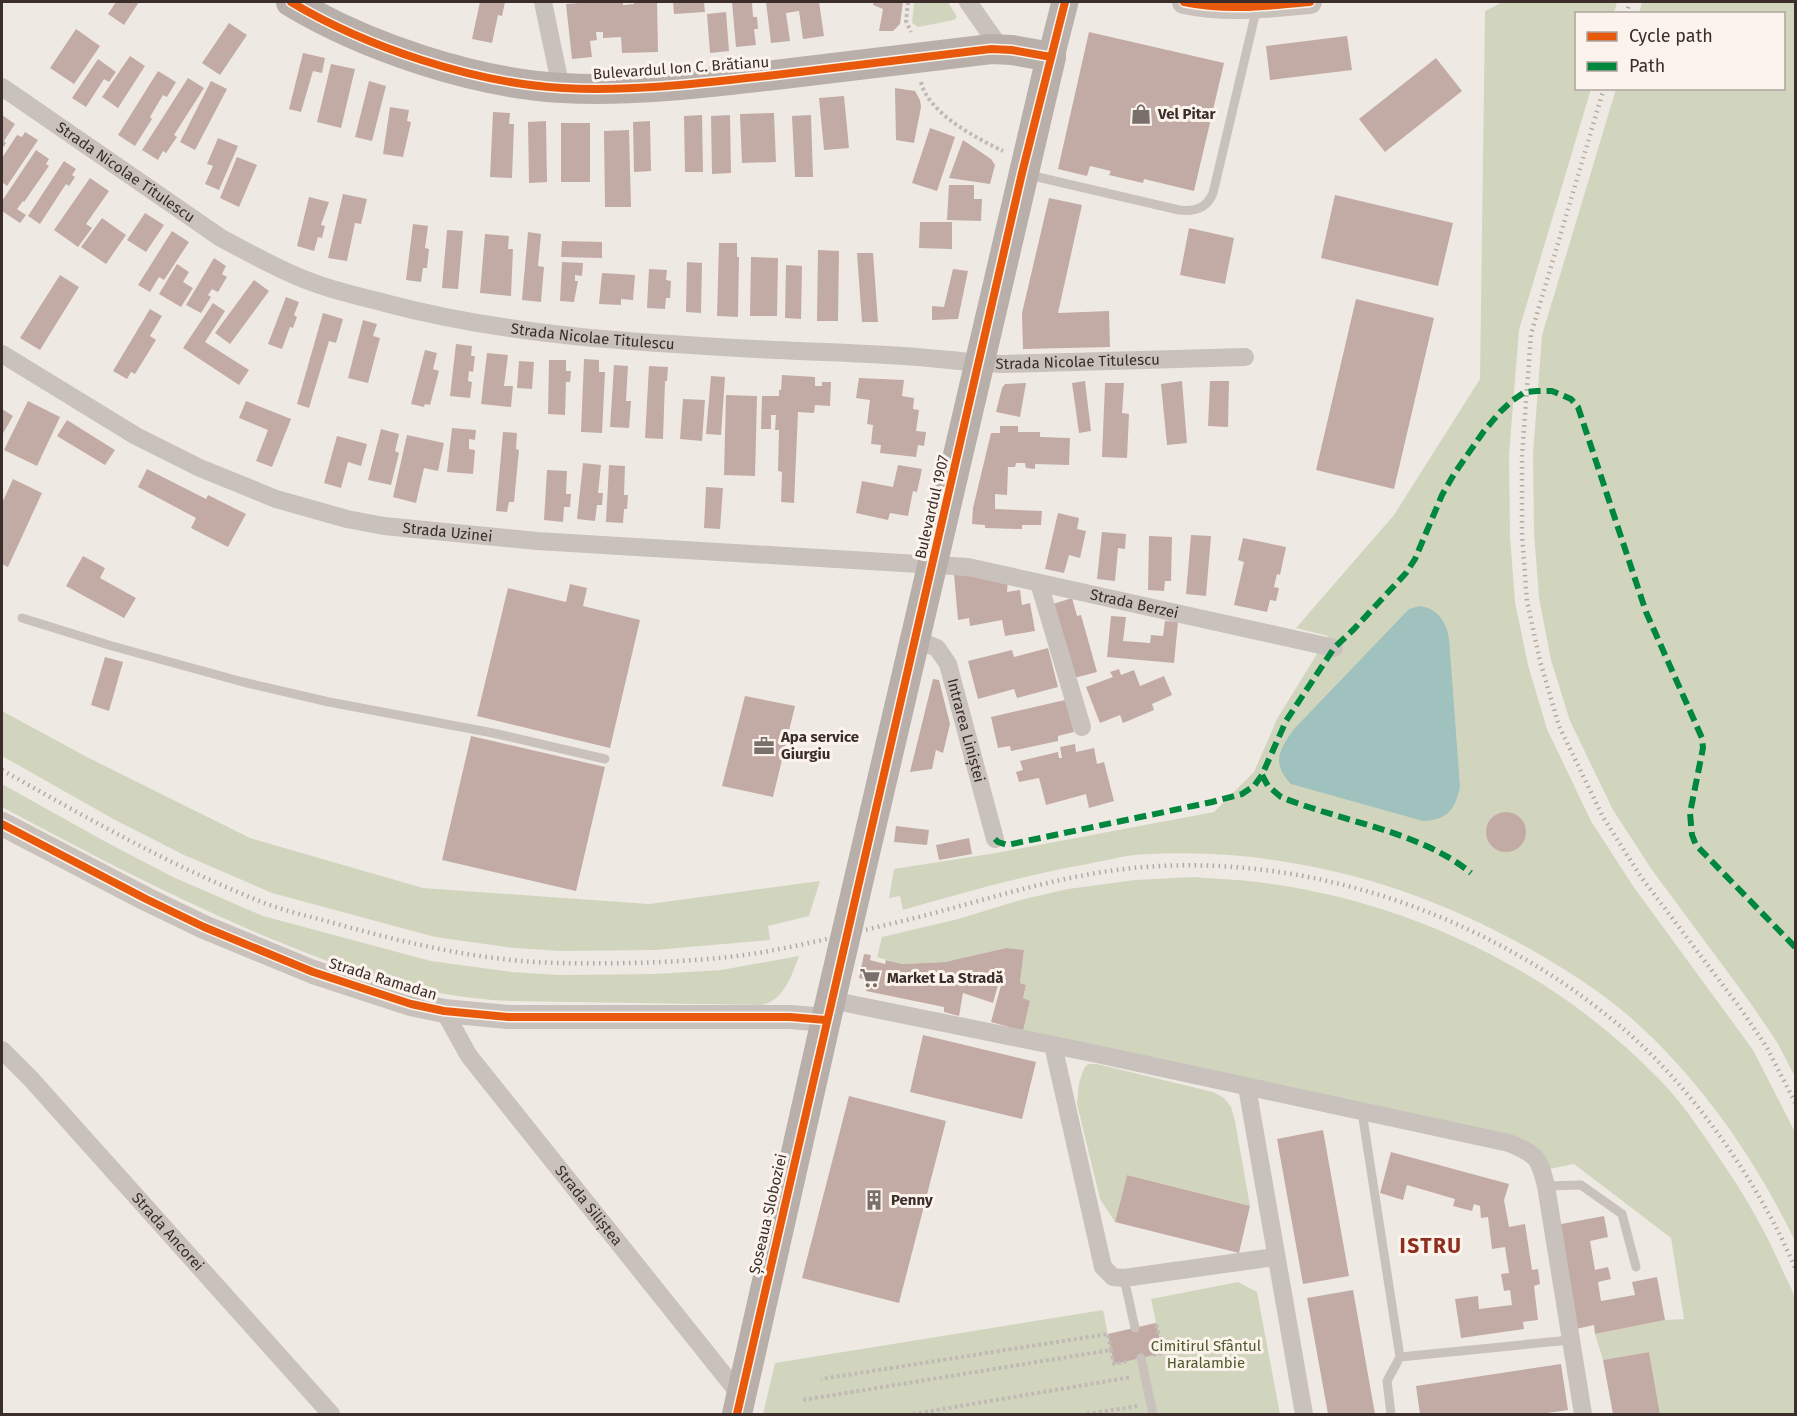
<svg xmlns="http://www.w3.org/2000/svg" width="1797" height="1416" font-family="'Fira Sans',sans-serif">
<rect width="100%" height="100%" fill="#efe9e4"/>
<path fill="#d2d5be" d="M914,2H948L957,17L954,20L918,27L912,23Z
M1503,2H1617L1614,13L1576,14V88L1591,89L1519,330L1509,455L1510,536L1515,602L1528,665L1547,729L1591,821L1633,886L1753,1050L1796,1134L1795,1241C1755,1158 1700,1079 1630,1017C1600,991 1565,969 1530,949C1409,880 1273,845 1134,855C1119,857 1103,861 1088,864C1025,875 964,893 903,910L900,896L889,898L894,869L996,853L1214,812L1254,772L1277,719L1328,636L1296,628L1394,515L1480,379L1485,11Z
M1642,2H1795V1077L1777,1042L1749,1001L1652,870L1613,810L1570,721L1551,660L1539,598L1534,533L1533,454L1542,335L1616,89L1784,88V14L1639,13Z
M2,711L87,757L250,838L423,888L649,904L820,881L809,916L768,926L770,940L655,950L560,951L514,948L435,937L272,893L184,855L117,821L2,756Z
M2,784L106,842L173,877L263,916L431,961L512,972L559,975L655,974L721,970L799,956C792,975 784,1000 762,1005L509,1001C418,997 338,967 255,932C168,895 85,851 2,807Z
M1194,877C1215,879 1236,879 1257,882C1409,900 1555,971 1661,1081C1686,1107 1706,1139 1726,1168C1749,1202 1769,1238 1785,1276C1789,1283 1794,1293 1795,1301C1797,1312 1795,1326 1795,1337C1795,1363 1795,1389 1795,1414H1660L1649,1352L1603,1360L1595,1334L1665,1320L1684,1319L1671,1238L1574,1164L1549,1169L1536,1157L1023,1031L1030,1001L1023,998L1026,985L1020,983L1024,950L1006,948L945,962L902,964L877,957L882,937L958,919L1024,899L1068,889L1135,880Z
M1088,1064H1097L1213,1092L1224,1098L1231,1107L1235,1121L1250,1206L1127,1175L1115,1222L1100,1199L1077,1104L1079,1083L1084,1068Z
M1238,1282L1257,1292L1280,1414H763L775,1363L1103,1310L1108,1334L1156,1323L1151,1299Z"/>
<path fill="#9fc2bf" d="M1420,606C1438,609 1445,620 1449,638L1460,787C1455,810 1447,820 1423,821L1291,784C1271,763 1279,750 1294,729L1409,609Z"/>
<path fill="#c3aba5" d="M116,2H139L124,25L108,14Z
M480,2H505L502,16L498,15L492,43L472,39Z
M592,2H623V5L634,4V2H657L658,52L622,53L621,37L603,38V32H596L597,40L590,41L592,57L572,59L566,4Z
M673,2H704L705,12L674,14Z
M732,2H752L753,17H757L758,29H754L756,45L736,47Z
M766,2H819L824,36L803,39L799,11L786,13L790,41L771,43Z
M874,2H903L900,24L893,31H879L883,9L873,5Z
M726,12L729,51L710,53L707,14Z
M229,23L247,35L220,75L202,63Z
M76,29L100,46L74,84L50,68Z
M1089,32L1224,63L1194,191L1144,179L1143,183L1109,175L1111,171L1090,166L1087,176L1058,169Z
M1347,36L1352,70L1270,80L1266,46Z
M303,53L325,58L322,73L313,71L301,112L289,109Z
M130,56L145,66L118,108L102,97Z
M1436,58L1462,91L1385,152L1359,119Z
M98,59L116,72L109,82L104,79L86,107L72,98Z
M331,64L355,69L341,128L317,122Z
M158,71L176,82L167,97L163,95L150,117L152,119L135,146L118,135Z
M188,78L204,88L174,135L177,137L166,153L163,151L158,160L142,150Z
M211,81L227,89L195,150L180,142Z
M369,81L386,86L372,141L355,137Z
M895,88L915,91L920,100L921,107L914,143L896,140Z
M844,96L849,148L824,150L819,98Z
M390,107L409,110L407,121L411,122L403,157L383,154Z
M493,112L510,113L509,124H514L512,178L490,177Z
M774,113L776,162L742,163L740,114Z
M2,115L15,124L4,141L6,143L2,149Z
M702,115L703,172H685L684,116Z
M730,115L731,173L712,174L711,116Z
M811,115L813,177H795L792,116Z
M546,121L547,182L529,183L528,122Z
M650,121L651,171L634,172L633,122Z
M561,123H590V182H561Z
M930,128L955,137L937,191L912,183Z
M629,130L631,207H605L604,131Z
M25,132L38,140L7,186L2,182V158L17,135L22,137Z
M218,138L238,146L219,190L205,184L213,166L207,164Z
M963,140L991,159L995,165L990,184L949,178Z
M36,150L49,159L46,164L49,166L24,202L23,201L17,209L26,215L20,223L2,211V201Z
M237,157L257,165L239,207L220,198Z
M64,161L76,169L72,175L75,177L69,186L66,184L40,224L28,216Z
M90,178L109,191L86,224L92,228L78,247L54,230Z
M949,185H974V199H982L981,221L947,220Z
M343,194L367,199L361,224L355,223L347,261L328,258Z
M1335,195L1453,223L1438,286L1321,258Z
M309,197L329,202L321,225L325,226L322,238L318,237L314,251L297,246Z
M1049,198L1082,205L1058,313L1109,311L1110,347L1023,349L1022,313Z
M145,213L164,225L146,252L127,240Z
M102,218L126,235L106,264L81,247Z
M920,222H952V249L919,248Z
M413,224L428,226L425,248L429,249L427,268H423L421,282L406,280Z
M1189,228L1234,238L1225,284L1180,275Z
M447,230L463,231L458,289L442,288Z
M172,231L189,242L164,280L159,277L150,292L138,285Z
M528,232L541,234L538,266L544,267L541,302L522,300Z
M485,234L509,236L508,249H513L511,296L480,293Z
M562,241L602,242V258L561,257Z
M719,243H737V257H739L738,317L717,316Z
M818,250L839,251L838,321H817Z
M857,253H873L878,322H862Z
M751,257L778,258L777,316H750Z
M214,258L226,266L222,274L227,277L218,292L212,289L208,295L211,297L201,313L186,305Z
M562,262L583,263L582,276L575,275V281H578L574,302L560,301Z
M687,262L702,263L701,313L686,312Z
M177,264L189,272L183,282L193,288L181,307L159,294Z
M786,265L802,266L801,319L785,318Z
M649,269L667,270L666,280L671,281L670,298H666L665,309L647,308Z
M953,269L968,271L958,319L932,320V306L944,307Z
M602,273L635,275L633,300L621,299V305L599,304Z
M60,275L79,287L40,350L20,338Z
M254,280L269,291L230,344L215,333Z
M286,297L299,302L294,315L297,317L293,328L290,327L282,349L268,344Z
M1356,299L1434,318L1394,489L1316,470Z
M213,303L225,311L205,342L249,370L239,385L183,348Z
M150,309L162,316L150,336L156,340L135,374L131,372L127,379L113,371Z
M323,313L343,319L336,343L329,341L309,408L297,404Z
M363,320L377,324L373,336L380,338L368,383L348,378Z
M456,344L472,346L471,356H475L473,372L469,371L468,381L472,382L470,398L450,396Z
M425,350L437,353L433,369L439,371L430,405L425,404L424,407L411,404Z
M487,353L508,355L504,386H513L511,407L481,404Z
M584,359L599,360V372H605L602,433L581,432Z
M549,360H566V371H571L570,382H566L565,415L548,414Z
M519,361L534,362L532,389L517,388Z
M614,365L628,366L626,401H631L629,428L610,427Z
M649,366L668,367L667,381H665L663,439L645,438Z
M782,375L815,377V386H822V382H831L830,406L815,405L814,413L798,412L794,503L781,502L782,472L778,471L779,430H775L776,415H771V429H761L762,396H779V390H781Z
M711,376L725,377L721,435L706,434Z
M859,378L904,380L902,396L914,398L913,409L919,410L916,431L926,432L924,446L918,445L916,457L880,453L881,445L871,444L873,425L867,424L870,400L856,398Z
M1085,381L1091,431L1079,433L1072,383Z
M1182,381L1187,443L1167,445L1161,384Z
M1210,381H1229L1228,427L1208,426Z
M1026,383L1020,417L996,412L1002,388L1005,384Z
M1105,383H1124L1122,413L1129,414L1127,458L1102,457Z
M726,395L757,396L755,476L724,475Z
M683,399L705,400L702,441L680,439Z
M28,401L60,417L37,466L4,450Z
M246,401L291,419L272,467L256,461L268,430L239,418Z
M2,409L13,416L2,435Z
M67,420L115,450L105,465L57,436Z
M1000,426H1018V432H1040V437L1070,438L1069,465L1035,464V469L1026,468L1025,463H1016L1015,467H1008L1007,495L995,494V509L1042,511L1041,525H1022V529L985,528V525L972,524L973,508L991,433H1000Z
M452,428L476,430L475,440L469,439V449L475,450L473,474L447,472Z
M381,429L399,434L395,451L399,453L391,485L368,480Z
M503,432L517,433L516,449L519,450L514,502H509L507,512L496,511Z
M407,435L444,443L438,471L424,468L416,503L393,497Z
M337,436L367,444L361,466L348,462L341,488L324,483Z
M583,463L601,465L598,493H603L602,505H597L595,521L577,519Z
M609,465L625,466L624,495H628L627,509H624L623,523L606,522Z
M898,465L922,469L917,492L913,491L908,516L890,513L888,520L856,513L862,481L893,487Z
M147,469L206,499L208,495L246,514L228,547L191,528L196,518L138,487Z
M547,470L567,471L566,494H571L570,507H564L563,522L544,520Z
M13,479L42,493L8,567L2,564V503Z
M706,487L723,488L720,529L704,528Z
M1058,513L1079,518L1077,529L1086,531L1080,558L1069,555L1064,573L1045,569Z
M1102,532L1126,534L1125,549L1118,548L1115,581L1097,579Z
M1191,535L1211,536L1206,596L1186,594Z
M1149,536L1172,537L1171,581H1165L1164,591L1148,590Z
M1243,538L1286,547L1280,575L1277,574L1274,587L1279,588L1276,601L1270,600L1267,612L1234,605L1244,562L1238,560Z
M83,556L105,568L100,578L136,598L124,618L66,586Z
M954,574L1008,581L1007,592L1020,590L1022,605L1030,603L1035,631L1005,636L1002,620L970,626L969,618L958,620Z
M570,584L587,588L583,606L640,620L610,748L477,716L508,588L566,602Z
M1072,598L1077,616L1081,615L1097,672L1074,678L1053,604Z
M1111,616L1126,617L1123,641L1150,643L1151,635L1163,636L1165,621L1178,622L1174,663L1107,657Z
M1048,648L1058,687L1017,698L1014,689L978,699L968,661L1012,650L1014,657Z
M105,657L123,662L109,711L91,705Z
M1119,669L1121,675L1134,670L1140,686L1164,676L1172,695L1152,704L1154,710L1123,723L1120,715L1100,723L1086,687L1113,677L1110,672Z
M933,679L939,680L950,724L943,753L936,750L932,769L910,772Z
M745,696L795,706L773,797L722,786Z
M1065,700L1074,732L1058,736V741L1011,751L1010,746L998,748L991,717Z
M471,736L605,767L576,891L442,860Z
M1075,744L1076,752L1094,748L1097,764L1104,762L1114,801L1089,808L1086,794L1046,805L1039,778L1019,782L1016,772L1023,770L1020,761L1058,752L1059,758H1062L1060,747Z
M1486 832a20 20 0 1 1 40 0a20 20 0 1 1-40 0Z
M896,826L929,830L927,845L894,842Z
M969,838L972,854L939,860L936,845Z
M1006,948L1024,950L1020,983L1026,985L1023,998L1030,1001L1023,1031L991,1022L1003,978H1000L993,1003L963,993L959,1016L944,1012V1007L866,991L868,986L863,979L859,978L864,954L871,955L870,960L885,964L886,960L902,964L945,962Z
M923,1035L1036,1062L1022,1119L910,1092Z
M849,1096L946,1121L899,1303L802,1278Z
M1323,1130L1349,1276L1303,1284L1277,1139Z
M1391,1152L1509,1184L1504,1200L1509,1227L1525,1224L1532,1270L1538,1269L1540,1284L1534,1286L1538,1320L1523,1322L1524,1329L1461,1338L1455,1299L1478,1296L1479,1309L1512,1305L1510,1290L1504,1291L1501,1274L1509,1273L1505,1247L1492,1249L1488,1217L1481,1218L1480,1206L1474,1204L1472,1211L1453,1206L1455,1199L1407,1185L1403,1200L1380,1193Z
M1127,1175L1250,1206L1239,1253L1115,1222Z
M1604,1216L1608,1237L1590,1241L1595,1270L1608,1267L1611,1279L1598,1282L1601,1301L1635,1295L1632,1282L1657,1277L1665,1320L1595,1334L1594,1325L1576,1329L1556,1225Z
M1353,1290L1375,1414H1328L1307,1298Z
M1156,1323L1163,1353L1114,1364L1108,1334Z
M1649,1352L1660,1414H1613L1603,1360Z
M1561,1364L1568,1410L1540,1414H1420L1416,1386Z"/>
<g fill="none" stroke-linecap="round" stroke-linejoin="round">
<path stroke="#c1b9b5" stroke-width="4" stroke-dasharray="3 3" stroke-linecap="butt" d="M908,2L906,21L911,32
M921,82C928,113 976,138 1003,151
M1111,1350L1114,1364L1128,1361
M1153,1355L1163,1353L1156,1323
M803,1400L1111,1350L1108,1334L821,1379
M913,1414L1132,1377
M1087,1414L1138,1406"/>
<path stroke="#c9c1bc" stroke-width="9" d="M1029,175L1179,210C1195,212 1207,208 1213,193L1257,7
M22,618L112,646L243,682L329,702L493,733L605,759
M1362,1112L1400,1357L1387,1381L1391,1414
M1546,1186L1581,1185L1622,1214L1636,1267
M1124,1278L1135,1328
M1400,1357L1570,1340
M1141,1358L1153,1414"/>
<g stroke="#c9c1bc" stroke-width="18">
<path d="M543,2L561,88"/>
<path d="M968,2L1001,49"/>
<path id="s1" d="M2,87L221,238C245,251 269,264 294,275C323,288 354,295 385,303C512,337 645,343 776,350C819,352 861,353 903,356C937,358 970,363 1003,364L1245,357"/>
<path id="s2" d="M2,354L136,436L200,468L276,499L347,519L384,526L537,541L968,567L1334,648"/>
<path d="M1039,583L1082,727"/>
<path id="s3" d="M915,639L937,648L948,664L995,839"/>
<path d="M831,1000L1097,1054L1509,1143C1537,1155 1539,1157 1546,1186L1583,1414"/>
<path id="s4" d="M444,1011L469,1056L741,1396"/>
<path d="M1053,1045L1103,1267L1113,1277L1124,1278L1275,1257"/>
<path id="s5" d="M2,1050L31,1079L331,1414"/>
<path d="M1247,1087L1304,1414"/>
</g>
<path stroke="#c9c1bc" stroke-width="24" d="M1184,2C1226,11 1268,6 1310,2
M2,824L146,899L204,927L313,972L411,1004L444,1011L508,1017H790L826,1020"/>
<path stroke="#b9b1ad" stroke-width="27" d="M1051,57L1065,2"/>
<path stroke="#b8afab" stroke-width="30" d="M291,2C366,47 474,83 562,88C632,92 704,83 775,75C847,66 919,57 991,49L1012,50L1051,57L826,1020L737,1414"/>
<path stroke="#b0aaa7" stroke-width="4.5" stroke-dasharray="1.5 4.5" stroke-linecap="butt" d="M1626,14L1630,2
M1604,88L1531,334L1522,456V535L1527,601L1540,661L1559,726L1603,817L1641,877L1738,1005L1766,1046L1796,1104
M2,770C87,818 171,866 262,902C284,911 308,916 330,922C405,943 480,961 558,963C611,964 666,963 719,958C781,952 846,934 907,920C983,901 1055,876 1133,868C1306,851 1488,915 1620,1026C1691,1085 1760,1184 1796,1270"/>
<path stroke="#00873e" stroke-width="6" stroke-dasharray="12 6" stroke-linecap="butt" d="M1262,775L1268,786L1281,797C1342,822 1420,831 1471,873
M995,839L998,842L1007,845L1212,802L1242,794L1254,786L1262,775L1286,721L1334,648L1354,629L1406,573L1415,559L1442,495L1454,474L1484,431L1500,412L1513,400L1525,392L1537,391H1552L1562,395L1571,399L1578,407L1646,612L1702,738L1703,748L1690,813L1692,835L1696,845L1796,948"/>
<g stroke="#fbf3ec" stroke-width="11">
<path id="cycleway" d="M291,2C366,47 474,83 562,88C632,92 704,83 775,75C847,66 919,57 991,49L1012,50L1051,57
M1184,2C1226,11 1268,6 1310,2
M2,824L146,899L204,927L313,972L411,1004L444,1011L508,1017H790L826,1020
M737,1414L1022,173L1065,2"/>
</g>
<use href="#cycleway" stroke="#e8590c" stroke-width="8"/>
</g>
<defs>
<g id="shop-bare" transform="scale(1.62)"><path d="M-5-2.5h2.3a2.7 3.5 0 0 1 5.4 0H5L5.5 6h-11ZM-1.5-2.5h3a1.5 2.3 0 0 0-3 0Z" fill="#796f6b" stroke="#fbf3ec" stroke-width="2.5" paint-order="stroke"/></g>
<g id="office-bare" transform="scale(1.62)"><path d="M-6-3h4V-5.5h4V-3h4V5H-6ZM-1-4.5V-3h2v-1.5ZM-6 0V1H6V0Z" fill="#796f6b" stroke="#fbf3ec" stroke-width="2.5" paint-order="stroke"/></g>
<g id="supermarket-bare" transform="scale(1.62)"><path d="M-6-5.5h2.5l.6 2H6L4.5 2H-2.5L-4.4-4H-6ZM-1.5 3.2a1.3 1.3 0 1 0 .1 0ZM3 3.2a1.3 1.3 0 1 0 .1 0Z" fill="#796f6b" stroke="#fbf3ec" stroke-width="2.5" paint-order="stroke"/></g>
<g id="building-bare" transform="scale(1.62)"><path d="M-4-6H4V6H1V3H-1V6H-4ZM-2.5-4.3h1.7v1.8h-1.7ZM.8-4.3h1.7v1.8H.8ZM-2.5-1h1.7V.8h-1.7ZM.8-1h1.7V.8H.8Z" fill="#796f6b" stroke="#fbf3ec" stroke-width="2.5" paint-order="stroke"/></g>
</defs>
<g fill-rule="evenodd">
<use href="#shop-bare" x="1141" y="114"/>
<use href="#office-bare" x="764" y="746"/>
<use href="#supermarket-bare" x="870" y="978"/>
<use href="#building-bare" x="874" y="1200"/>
</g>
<g text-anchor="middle" stroke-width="6" stroke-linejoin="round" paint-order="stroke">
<g font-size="15" fill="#3a2d2a" stroke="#fbf3ec">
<text transform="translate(681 68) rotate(-4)" y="5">Bulevardul Ion C. Brătianu</text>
<text dy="5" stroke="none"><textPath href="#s1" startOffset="150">Strada Nicolae Titulescu</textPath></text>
<text dy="5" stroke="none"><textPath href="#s1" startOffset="654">Strada Nicolae Titulescu</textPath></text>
<text dy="5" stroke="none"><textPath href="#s1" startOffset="1140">Strada Nicolae Titulescu</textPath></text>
<text transform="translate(932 507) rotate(-77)" y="5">Bulevardul 1907</text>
<text dy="5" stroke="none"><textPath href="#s2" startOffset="486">Strada Uzinei</textPath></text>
<text dy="5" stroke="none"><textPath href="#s2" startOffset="1178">Strada Berzei</textPath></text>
<text dy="5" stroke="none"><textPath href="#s3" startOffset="112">Intrarea Liniștei</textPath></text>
<text transform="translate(383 979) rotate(17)" y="5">Strada Ramadan</text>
<text dy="5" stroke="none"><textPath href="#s4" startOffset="243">Strada Siliștea</textPath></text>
<text transform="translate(768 1214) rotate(-77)" y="5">Șoseaua Sloboziei</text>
<text dy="5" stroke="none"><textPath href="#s5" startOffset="246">Strada Ancorei</textPath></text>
</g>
<g font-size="15" font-weight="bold" fill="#3a2d2a" stroke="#fbf3ec" text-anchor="start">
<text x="1158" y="119">Vel Pitar</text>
<text x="781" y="742">Apa service<tspan x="781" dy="17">Giurgiu</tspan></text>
<text x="887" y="983">Market La Stradă</text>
<text x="891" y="1205">Penny</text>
</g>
<g font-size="15" fill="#4e5a2c" stroke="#fbf3ec">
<text x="1206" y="1351">Cimitirul Sfântul<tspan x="1206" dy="17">Haralambie</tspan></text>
</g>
<g font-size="21" font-weight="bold" letter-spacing="1.5" fill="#8d2e1f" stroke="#fbf3ec">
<text x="1431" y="1253">ISTRU</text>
</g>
</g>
<rect width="1797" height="1416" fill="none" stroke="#3a2d2a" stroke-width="6"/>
<rect x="1575" y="12" width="210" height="78" fill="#fbf3ec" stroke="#aea49e" stroke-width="1.5"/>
<rect x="1587" y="32" width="30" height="9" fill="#e8590c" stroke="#aea49e" stroke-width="1.5"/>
<text x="1629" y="42" font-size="18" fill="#3a2d2a">Cycle path</text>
<rect x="1587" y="62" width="30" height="9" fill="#00873e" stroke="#aea49e" stroke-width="1.5"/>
<text x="1629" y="72" font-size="18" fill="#3a2d2a">Path</text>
</svg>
